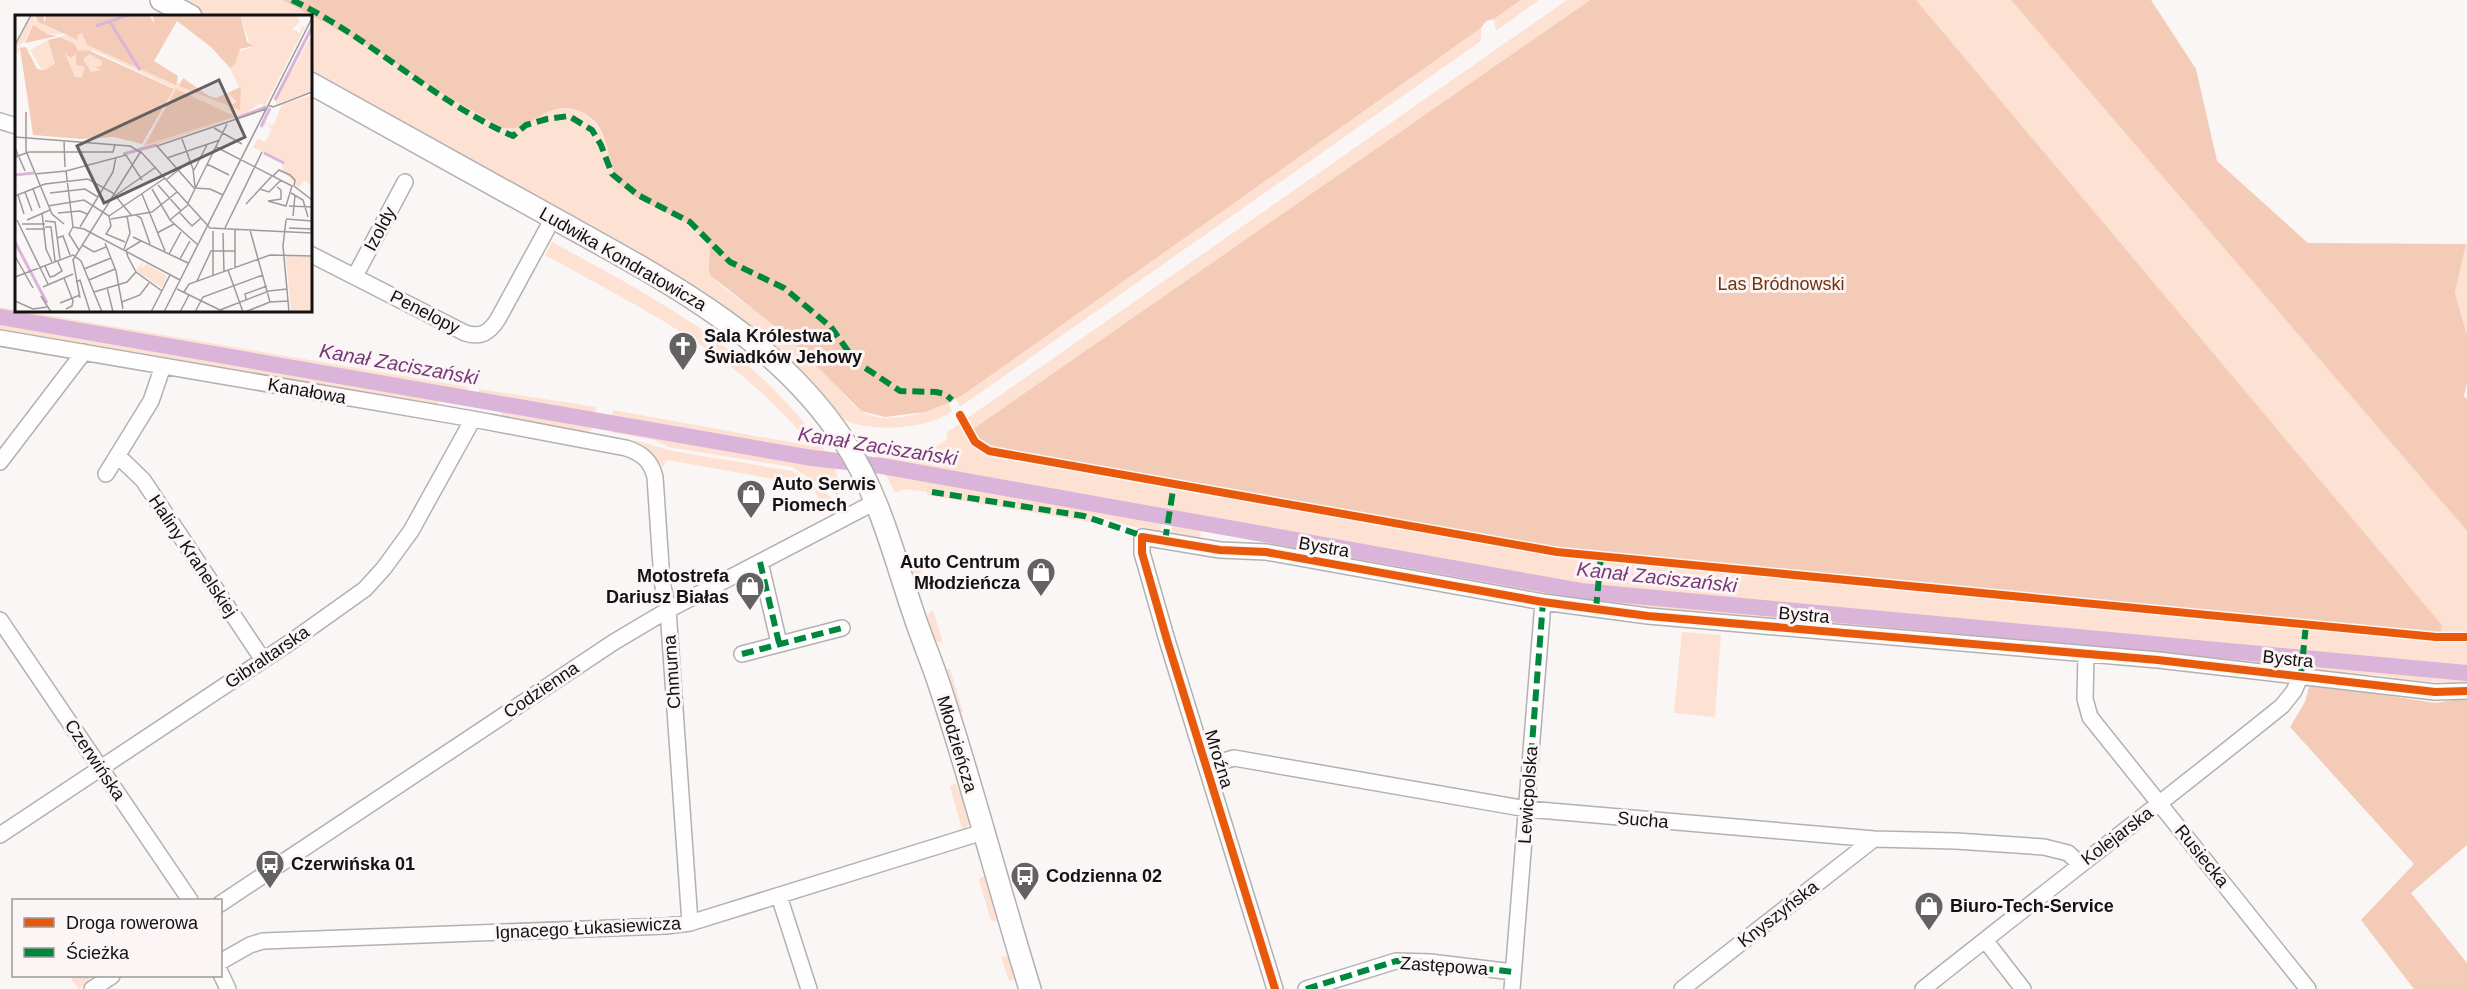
<svg xmlns="http://www.w3.org/2000/svg" width="2467" height="989" font-family="Arial,sans-serif">
<rect width="100%" height="100%" fill="#fbf6f6"/>
<path fill="#fde1d3" d="M179,0H282L377,51L431,87L505,129L509,130C529,120 554,101 577,110C612,125 604,163 625,188C645,212 686,213 706,238C714,249 706,265 713,277C718,286 753,308 763,316C786,334 807,353 827,374C836,384 850,404 861,411C886,426 925,413 949,403L952,411C929,429 872,433 845,420C833,414 823,397 813,387C778,354 745,320 705,294L311,73L310,16H208Z
M1521,0H1539L1496,31L1494,19Z
M1567,0H1590L973,429L979,439L994,448L1543,546L2441,633L2442,625L1916,0H2011L2467,531V633H2442L2441,641H2467V670L1592,590L880,463L869,442L888,441L889,453C912,453 931,453 948,438L946,433Z
M1481,28V41L960,407L956,398Z
M552,242C651,296 746,344 814,436C826,452 842,473 839,493L837,495L792,467L668,447L655,440L610,432L613,410L811,446C738,353 645,311 545,255Z
M2466,244H2467V335L2455,293Z
M0,307L468,387L464,405L439,401L438,406L0,331Z
M479,389L596,407L592,429L588,432L502,417V412L475,407Z
M632,439L672,451L792,471L832,498L821,505L813,486L667,460L663,467L643,445Z
M883,468L1163,519L1160,534L1092,515L1091,522L927,495V492L905,489L895,493Z
M1173,521L1592,595L1591,602L1287,551L1288,542L1202,528L1199,541L1171,536Z
M915,554L926,588L918,587L909,558Z
M1602,596L2297,660L2296,669L2226,660L1654,612L1602,603Z
M933,610L943,643L935,641L927,615Z
M1682,632L1721,635L1715,717L1674,713Z
M2308,661L2467,675V684L2409,680L2377,675H2340L2307,671Z
M948,669H950L963,712L959,713L945,672Z
M955,783C963,799 978,818 963,832L950,787Z
M986,876L999,921H991L979,880L981,877Z
M1008,956L1016,976L1015,979L1009,981L1001,957Z
M77,976H88L91,981L79,989L71,979Z"/>
<path fill="#f3cbb6" d="M282,0H1521L1494,19L1486,21L1481,28L967,392L949,403L925,412L885,417L861,411L785,334L711,276C705,264 714,251 707,240C692,215 638,209 620,183C603,158 613,120 573,109C545,101 527,136 501,127L431,87L377,51Z
M1590,0H1916L2442,625L2441,633L1543,546L994,448L982,442L973,429Z
M2011,0H2151L2196,69L2217,161L2308,243L2466,244L2455,293L2467,335V382L2464,396L2467,399V531Z
M2310,683L2435,703L2467,698V845L2411,893L2467,963V989H2414L2361,920L2414,864L2290,727L2305,702Z"/>
<g fill="none" stroke-linecap="round" stroke-linejoin="round">
<path stroke="#dbb4da" stroke-width="16" d="M0,317L812,458L882,466L1581,591L2467,673"/>
<g stroke="#b3b0b0" stroke-width="18">
<path id="street" d="M0,121L16,126
M310,254L465,333C481,338 489,333 498,319L553,218
M355,276L405,182
M0,338L473,419L626,448C642,453 651,461 655,477L662,581L668,610L690,923
M118,456L143,480L263,660
M0,462L84,352
M106,474L151,401L163,366
M760,562L779,643
M0,620L190,900
M742,654L842,628
M2086,655L2085,699L2090,717L2308,989
M1206,766L1234,758L1527,809L1874,839L1956,841L2044,847L2068,853L2080,864
M0,835L292,641L365,589L384,568L411,531L473,419
M779,896L809,989
M220,904L614,642L668,610L877,501
M1985,940L2023,989
M220,962L250,945L263,941L666,926L690,923L983,832
M220,972L228,989
M92,989L112,976
M1275,989L1167,640L1142,553V537L1220,550L1266,552L1543,602L1648,616L2158,660L2435,692L2467,691
M1306,989L1396,961L1430,962L1513,972
M1512,989L1543,602
M1682,989L1874,839
M1923,989C2042,894 2163,802 2282,706L2294,691L2301,675"/>
</g>
<g stroke="#b3b0b0" stroke-width="24">
<path id="secondary" d="M161,0L191,16
M310,83C390,127 469,171 548,215C657,276 773,333 844,441C879,494 893,553 913,612C921,637 932,662 940,687C973,787 999,889 1030,989"/>
</g>
<use href="#street" stroke="#fefefe" stroke-width="15"/>
<use href="#secondary" stroke="#fefefe" stroke-width="21"/>
<path stroke="#00873e" stroke-width="6" stroke-dasharray="12 6" stroke-linecap="butt" d="M292,0C371,38 433,101 513,136L526,125L547,119L569,116L592,130L601,145L612,174L638,195L690,222L730,262L784,288L831,327L855,361L900,391L936,392L945,394L952,400
M932,492L1084,516L1146,537
M1165,541L1174,484
M760,562L779,643
M1596,609L1601,556
M742,654L842,628
M2301,675L2306,624
M1527,809L1543,602
M1306,989L1396,961L1430,962L1513,972"/>
<g stroke="#fcf5f5" stroke-width="11">
<path id="cycleway" d="M960,415L975,442L989,451L1557,552L2436,637H2467
M1275,989L1167,640L1142,553V537L1220,550L1266,552L1543,602L1648,616L2158,660L2435,692L2467,691"/>
</g>
<use href="#cycleway" stroke="#e8590c" stroke-width="8"/>
</g>
<defs>
<g id="church-pin" transform="scale(1.5)"><path d="M0 17L-7.5 6A9.5 9.5 0 1 1 7.5 6Z" fill="#646162" stroke="#fcf5f5"/><path d="M-1.2-6h2.4v3.5h3.3v2.4h-3.3V6h-2.4V-.1h-3.3v-2.4h3.3Z" fill="#fff"/></g>
<g id="shop-pin" transform="scale(1.5)"><path d="M0 17L-7.5 6A9.5 9.5 0 1 1 7.5 6Z" fill="#646162" stroke="#fcf5f5"/><path d="M-5-2.5h2.3a2.7 3.5 0 0 1 5.4 0H5L5.5 6h-11ZM-1.5-2.5h3a1.5 2.3 0 0 0-3 0Z" fill="#fff"/></g>
<g id="bus-pin" transform="scale(1.5)"><path d="M0 17L-7.5 6A9.5 9.5 0 1 1 7.5 6Z" fill="#646162" stroke="#fcf5f5"/><path d="M-5-6H5V4H4V6H2V4H-2V6H-4V4H-5ZM-3.5-4V0h7V-4ZM-3.5 1.2v1.5H-2V1.2ZM2 1.2v1.5H3.5V1.2Z" fill="#fff"/></g>
</defs>
<g fill-rule="evenodd">
<use href="#church-pin" x="683" y="346"/>
<use href="#shop-pin" x="751" y="494"/>
<use href="#shop-pin" x="1041" y="572"/>
<use href="#shop-pin" x="750" y="586"/>
<use href="#bus-pin" x="270" y="864"/>
<use href="#bus-pin" x="1025" y="876"/>
<use href="#shop-pin" x="1929" y="906"/>
</g>
<g text-anchor="middle" stroke-width="6" stroke-linejoin="round" paint-order="stroke">
<g font-size="18" fill="#131112" stroke="#fcf5f5">
<text transform="translate(380 229) rotate(-62)" y="6">Izoldy</text>
<text transform="translate(623 259) rotate(30)" y="6">Ludwika Kondratowicza</text>
<text transform="translate(425 312) rotate(27)" y="6">Penelopy</text>
<text transform="translate(307 391) rotate(10)" y="6">Kanałowa</text>
<text transform="translate(1324 547) rotate(10)" y="6">Bystra</text>
<text transform="translate(193 556) rotate(56)" y="6">Haliny Krahelskiej</text>
<text transform="translate(1804 615) rotate(5)" y="6">Bystra</text>
<text transform="translate(267 657) rotate(-34)" y="6">Gibraltarska</text>
<text transform="translate(2288 659) rotate(6)" y="6">Bystra</text>
<text transform="translate(672 672) rotate(-94)" y="6">Chmurna</text>
<text transform="translate(541 690) rotate(-34)" y="6">Codzienna</text>
<text transform="translate(957 744) rotate(73)" y="6">Młodzieńcza</text>
<text transform="translate(1219 759) rotate(73)" y="6">Mroźna</text>
<text transform="translate(95 760) rotate(56)" y="6">Czerwińska</text>
<text transform="translate(1528 795) rotate(-86)" y="6">Lewicpolska</text>
<text transform="translate(1643 820) rotate(5)" y="6">Sucha</text>
<text transform="translate(2117 836) rotate(-37)" y="6">Kolejarska</text>
<text transform="translate(2202 856) rotate(51)" y="6">Rusiecka</text>
<text transform="translate(1778 914) rotate(-38)" y="6">Knyszyńska</text>
<text transform="translate(588 928) rotate(-3)" y="6">Ignacego Łukasiewicza</text>
<text transform="translate(1444 966) rotate(4)" y="6">Zastępowa</text>
</g>
<g font-size="18" fill="#713307" stroke="#fcf5f5">
<text x="1781" y="290">Las Bródnowski</text>
</g>
<g font-size="18" font-weight="bold" fill="#131112" stroke="#fcf5f5" text-anchor="start">
<text x="704" y="342">Sala Królestwa<tspan x="704" dy="21">Świadków Jehowy</tspan></text>
<text x="772" y="490">Auto Serwis<tspan x="772" dy="21">Piomech</tspan></text>
<text x="1020" y="568" text-anchor="end">Auto Centrum<tspan x="1020" dy="21">Młodzieńcza</tspan></text>
<text x="729" y="582" text-anchor="end">Motostrefa<tspan x="729" dy="21">Dariusz Białas</tspan></text>
<text x="291" y="870">Czerwińska 01</text>
<text x="1046" y="882">Codzienna 02</text>
<text x="1950" y="912">Biuro-Tech-Service</text>
</g>
<g font-size="20" font-style="italic" fill="#78387a" stroke="#fcf5f5">
<text transform="translate(399 364) rotate(10)" y="7">Kanał Zaciszański</text>
<text transform="translate(878 446) rotate(9)" y="7">Kanał Zaciszański</text>
<text transform="translate(1657 577) rotate(6)" y="7">Kanał Zaciszański</text>
</g>
</g>
<g transform="translate(15 15)">
<rect width="297" height="297" fill="#fbf6f6"/>
<path d="M17,0L23,7L49,19H32L17,10L10,26L0,34L8,31L5,34L6,41L7,47V52L5,35L0,39V32ZM225,0H282L285,7L277,14L285,18L287,11L290,12L250,91L246,88L226,101L127,135L124,133L128,131L163,69L149,93L159,73L80,36H63L60,29L45,21L67,18L78,33L224,93L226,72L214,78L220,88H214L210,79L224,72L215,53L223,36L236,33ZM161,75L219,102L130,130ZM297,12L275,60L297,19V76L261,89L262,79ZM45,24L55,43L60,38L64,50L70,52L68,62H60L52,42L37,25ZM33,25L40,50L27,55L15,35ZM77,38L87,46L101,101L85,103L76,57L68,44ZM297,80V172L289,165L284,173L268,156L267,149L238,132L243,123L250,127L257,114L252,111H258L252,108L247,113L251,107L259,110L267,89ZM271,241L297,242V297H276ZM128,246L127,253L132,249L152,261L147,273L121,256Z" fill="#fde1d3" fill-rule="evenodd"/>
<path d="M20,0H28L30,8L31,0H134L139,8L138,0H225L232,27L238,31L225,34L220,49L215,53L196,32L162,6L139,46L163,61L161,70L72,30L67,18L62,20L63,25L23,7ZM18,10L32,19L42,21L10,28ZM45,22L60,29L63,36L73,35L159,74L127,129L99,122L67,124L18,120L5,33L11,32L22,54L29,55L40,49L33,25ZM50,38L56,43L61,39V50L70,52L67,62H60ZM75,39L87,46V50L81,53L87,55L76,57L68,44ZM168,63L194,81L201,83L210,79L217,89L221,87L213,78L226,72L225,95L164,71ZM161,74L219,101V102L130,130Z" fill="#f3cbb6" fill-rule="evenodd"/>
<path fill="none" stroke="#dbb4da" stroke-width="3" d="M95,7L125,55M81,11L113,0M260,85L297,12M222,103L251,92M246,112L255,93M249,138L269,148M108,139L142,130M0,160L19,158M0,227L32,288"/>
<path fill="none" stroke="#9e9a9b" stroke-width="1.5" d="M0,30L16,0M253,90L258,92L297,77M11,97V136L37,199L49,209M199,113L227,129M0,122L115,131L127,138L195,213L297,218M167,124L178,154L180,172M49,126L50,152M201,132L277,171L271,191L253,186M0,133L10,156M0,142L14,137H98L100,129M152,143L205,125M192,149L214,160M179,155L192,130M51,156L58,212M20,159L51,156L111,140L127,165M258,161L264,155L275,160L280,165L279,171L297,185M152,164L175,146M143,170L166,196M18,174L25,193M137,174L155,205L183,230M245,174L254,177L266,165M10,177L17,196M35,178L70,174L83,182M276,178L288,185L293,202M127,179L150,236M3,180L9,199M101,180L141,152M208,180L195,174L179,173L142,131L251,94M0,181L30,169L73,164L98,178L117,201M253,186L266,184V175L262,172M173,188L212,109M231,189L257,161M33,191L69,185L94,201L96,211L91,219L110,227M274,191L297,192M164,197L177,211L186,203M27,198L31,234L37,247M43,198L65,196L72,199M121,200L126,203L135,229M94,201L150,163M278,201L280,180M96,204L137,197L162,177M271,204L297,206M2,205L33,269M12,205L35,195M155,205L174,189M271,205L268,231L274,297M30,206L40,207L45,244M7,209H30M30,212H36L40,246M58,212L69,214L165,265M58,212L54,219L64,235M65,212L98,157L101,142M210,213L247,137M274,213L297,214M11,214H30M220,215V253M235,215L255,287M142,218L159,209M208,218L209,257M118,222L173,248M42,223L48,221L55,240M126,226L111,235L113,242L121,257L147,276M90,228L101,256L108,294M67,230L79,237L91,232M109,234L115,218L112,201M154,239L166,217M0,241L18,273M165,244L175,226M30,251L35,262L39,261L47,256L42,245M69,254L96,243M213,255L228,297M198,261V216M0,262L58,240L66,246L87,297M49,263L58,286L57,291L51,294M74,265L100,254M182,266L196,236H220M61,267L65,265L75,297M28,272L58,259M92,272L98,297M162,274L209,297M79,277L112,267L121,257M169,277L174,269L255,240L297,241M26,281L36,297M65,283L58,245L126,136M231,284L230,279L252,271M0,286L18,294L32,292M107,287L125,280L134,268M45,288L65,280M205,295L254,276L272,274M136,297L155,260M149,297L297,3M165,297L174,280M180,297L188,282L248,260M230,297L255,287L273,286"/>
<path fill="#646162" fill-opacity="0.15" stroke="#646162" stroke-width="3" d="M204,65L230,122L89,188L62,131Z"/>
<rect width="297" height="297" fill="none" stroke="#131112" stroke-width="3"/>
</g>
<rect x="12" y="899" width="210" height="78" fill="#fcf5f5" stroke="#9f9a9a" stroke-width="1.5"/>
<rect x="24" y="918" width="30" height="9" fill="#e8590c" stroke="#9f9a9a" stroke-width="1.5"/>
<text x="66" y="929" font-size="18" fill="#131112">Droga rowerowa</text>
<rect x="24" y="948" width="30" height="9" fill="#00873e" stroke="#9f9a9a" stroke-width="1.5"/>
<text x="66" y="959" font-size="18" fill="#131112">Ścieżka</text>
</svg>
